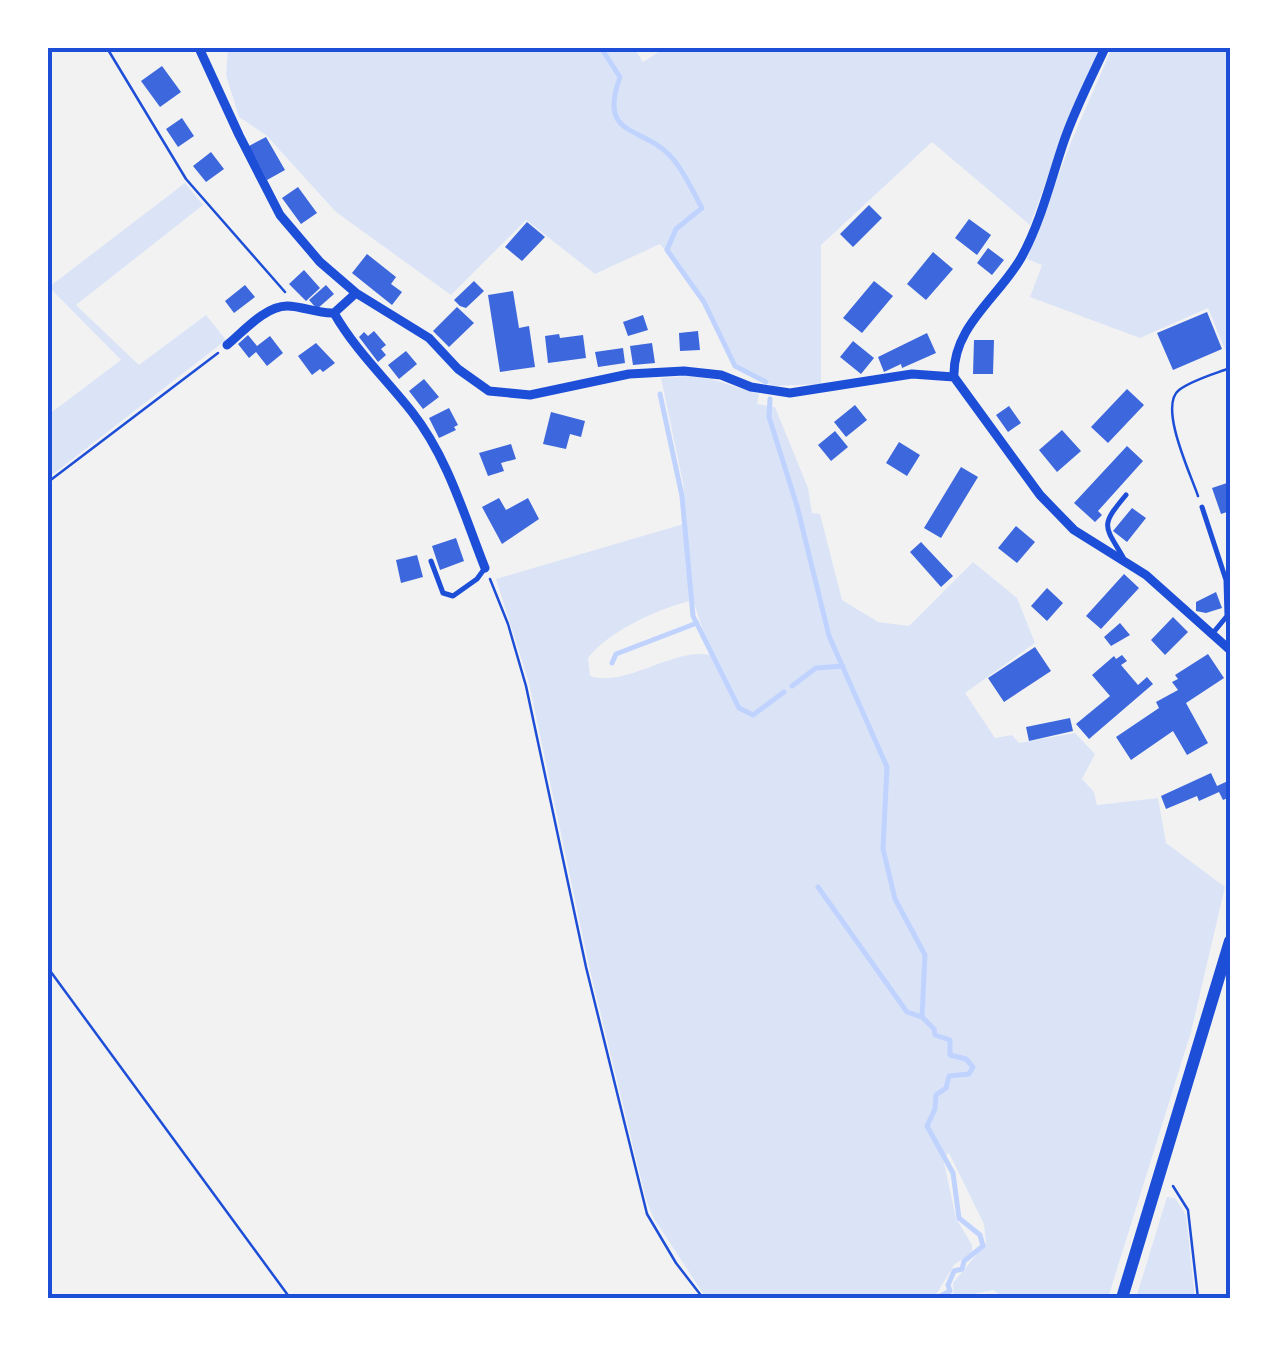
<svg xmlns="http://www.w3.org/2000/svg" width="1278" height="1346" font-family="'Sofia Sans Condensed',sans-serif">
<rect width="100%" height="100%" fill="#f2f2f2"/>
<path fill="#dbe4f7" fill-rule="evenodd" d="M228,48H634L643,62L665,48H1100L1068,121L1030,225L932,142L821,245V384L773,386L736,364L705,301L660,244L595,274L526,220L451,295L336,212L266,135L239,117L226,75Z
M1112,48H1230V362L1208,308L1140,338L1030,297L1042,265L1027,259L1071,142Z
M185,183L203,205L76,305L139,365L206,315L226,340L48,478V415L121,360L49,287Z
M687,376L711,379L759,394L757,404L775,407L808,488L812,513L820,514L842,600L878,622L909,626L973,562L1017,598L1035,643L965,693L995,738L1012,735L1019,743L1075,733L1095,754L1082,779L1094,792L1097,805L1158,798L1166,843L1225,887L1191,1032L1108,1298H1003L993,1290L954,1298L953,1283L986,1243L984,1224L949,1153L943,1158L956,1218L972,1245V1252L954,1265L934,1298H706L653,1217L646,1199L589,966L529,683L496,579L687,523L683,483L661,378ZM693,600L711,655C673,647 626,688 590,676L588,658C610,630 658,609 693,600Z
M1167,1197L1175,1198L1186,1215L1195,1298H1136Z"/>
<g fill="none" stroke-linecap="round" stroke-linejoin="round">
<path stroke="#bfd3fe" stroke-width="5" d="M601,48L620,77C597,140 644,124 673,159C685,173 693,192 702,208L676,229L667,250L704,302L735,366L766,382
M660,394L682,496L693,616L739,708L753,715L784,692
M770,399L769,417L797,506L829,636L887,767L883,849L895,899L925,955L922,1017L934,1029L935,1035L950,1040V1055L966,1059L973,1067L969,1074L949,1076L946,1088L936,1095L935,1109L927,1126L953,1173L959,1218L980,1235L983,1246L964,1261L962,1269L954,1271L948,1285L950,1291L937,1298
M612,663L616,654L697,623
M792,686L816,668L843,666
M818,887L907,1012L922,1017
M982,1298L988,1296L990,1298"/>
</g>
<path fill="#3d67dc" d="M162,66L181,92L160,107L141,81Z
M182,118L194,136L178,147L166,129Z
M266,137L285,170L267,180L249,146Z
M211,152L224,169L206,182L193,166Z
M298,187L317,213L301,224L282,198Z
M869,205L882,218L853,247L840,234Z
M969,219L991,235L977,255L955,238Z
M527,222L545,237L522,261L505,247Z
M988,248L1004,260L992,275L977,263Z
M933,252L953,269L926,300L907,284Z
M367,254L396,277L391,284L402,292L392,305L352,273Z
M304,270L320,288L306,301L289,284Z
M474,281L484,291L466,308L460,306L454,300Z
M874,281L893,296L862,333L843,318Z
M245,285L255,297L234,313L225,301Z
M326,285L334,294L317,309L309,300Z
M513,291L519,328L529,326L535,367L500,372L488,295Z
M457,307L474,323L449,347L433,331Z
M1207,312L1222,349L1173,370L1157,333Z
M643,315L648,330L628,336L623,322Z
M374,331L386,345L381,349L386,355L378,362L359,337L364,332L368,336Z
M698,331L700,350L680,351L679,333Z
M927,333L936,353L902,368L901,364L884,372L878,357Z
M559,334L560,338L583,335L586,358L548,363L545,336Z
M248,335L257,346L270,336L283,353L267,366L256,352L249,358L238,344Z
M974,340H994L993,374H973Z
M853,341L874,358L861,374L840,357Z
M316,343L335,363L323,372L320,369L312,375L298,356Z
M652,343L655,363L633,365L630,346Z
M623,348L625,363L598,367L595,352Z
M406,351L417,364L399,379L388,365Z
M424,379L439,397L423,409L409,391Z
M1127,389L1144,405L1108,443L1091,427Z
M855,405L867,420L846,437L834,422Z
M1009,406L1021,423L1008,432L996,415Z
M449,408L458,425L454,427L456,430L439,438L429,418Z
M551,412L585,421L581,437L570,434L566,449L543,444Z
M1062,430L1081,451L1057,472L1039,450Z
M835,431L848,447L831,461L818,445Z
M899,442L920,455L907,476L886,463Z
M511,444L516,459L501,463L504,471L488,476L479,453Z
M1127,446L1143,461L1098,511L1102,515L1095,522L1074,503Z
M961,467L978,477L941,538L924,528Z
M1230,482V511L1221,514L1212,488Z
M499,498L506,510L528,498L539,519L502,544L482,507Z
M1132,508L1146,518L1127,542L1113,531Z
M1016,526L1035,542L1017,563L998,548Z
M456,538L464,561L440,570L432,546Z
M921,542L953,576L941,587L910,552Z
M417,555L423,577L401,583L396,560Z
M1124,574L1139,588L1101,629L1086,616Z
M1047,588L1063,603L1047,621L1031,606Z
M1216,592L1222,608L1206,613L1196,611V602Z
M1173,617L1188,632L1165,655L1151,640Z
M1120,623L1130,635L1111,646L1104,637Z
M1035,647L1051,671L1004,702L988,678Z
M1208,654L1224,678L1186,703L1208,743L1187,755L1173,731L1131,760L1116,737L1159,708L1156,702L1178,690L1172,682L1178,679L1175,675Z
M1122,655L1127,661L1121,665L1138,685L1147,677L1153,684L1089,739L1076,724L1110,696L1092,675L1114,656L1116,659Z
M1070,718L1073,731L1029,741L1026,727Z
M1211,773L1217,786L1230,780V797L1223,800L1219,792L1199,801L1197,796L1166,809L1161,796Z"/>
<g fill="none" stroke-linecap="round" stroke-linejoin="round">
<path stroke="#1d4ed8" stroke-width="2.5" d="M107,48L186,179L285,292
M48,482L218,353
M1198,496C1191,475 1158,406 1179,390C1192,380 1214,374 1230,368
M490,579L508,624L526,686L586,967L647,1214L676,1263L703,1298
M48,968L290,1298
M1173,1186L1188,1210L1198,1298"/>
<path stroke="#1d4ed8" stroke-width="5" d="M1202,507L1226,580L1227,616L1213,633
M1123,557C1104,525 1100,526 1126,495
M431,561L443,593L453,596L477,579L485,568"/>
<path stroke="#1d4ed8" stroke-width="9" d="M199,48L239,135L280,215L320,262L356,293L429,338L458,369L489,391L530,395L629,374L684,371L721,375L751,387L790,393L912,374L954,377
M1105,48C1091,78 1075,109 1064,141C1051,179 1041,222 1021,258C998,298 952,327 954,377L1040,495L1074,530L1146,575L1230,650
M334,313C355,350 386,379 412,412C448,458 464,515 485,568
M227,345C243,332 265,306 287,306C303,306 317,314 334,313L356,293"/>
<path stroke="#1d4ed8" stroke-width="12" d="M1122,1298L1230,941"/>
</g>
<rect width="1278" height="1346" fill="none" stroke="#ffffff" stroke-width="100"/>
<rect x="50" y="50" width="1178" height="1246" fill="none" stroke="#1d4ed8" stroke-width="4"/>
</svg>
